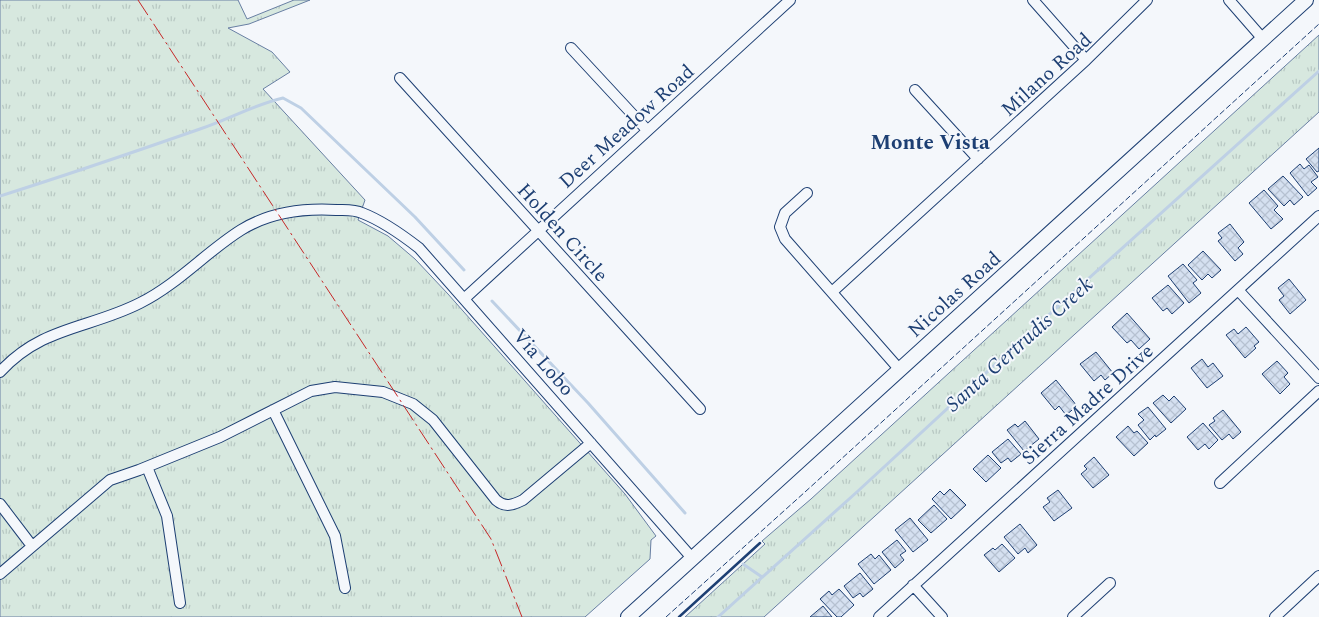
<svg xmlns="http://www.w3.org/2000/svg" width="1319" height="617" font-family="Spectral,serif">
<defs>
<pattern id="grass-tufts" width="24" height="20" patternUnits="userSpaceOnUse" patternTransform="scale(1.25)"><rect width="24" height="20" fill="#d7e8df"/><path d="M3 7l-1-3M5 7V3M7 7l1-3M15 17l-1-3M17 17v-4M19 17l1-3" fill="none" stroke="#b8c8c3"/></pattern>
<pattern id="building-cross-hatch" width="8" height="8" patternUnits="userSpaceOnUse" patternTransform="scale(1.25)"><rect width="8" height="8" fill="#d5e0f0"/><path d="M0 0l8 8M0 8l8-8" fill="none" stroke="#b6c1d1"/></pattern>
</defs>
<rect width="100%" height="100%" fill="#f4f7fb"/>
<path fill="url(#grass-tufts)" stroke="#687fa3" d="M0,0H238L247,19L294,0H310L249,24L228,28L272,52L290,72L263,89L365,200L358,220L388,236L415,259L448,294L625,494L656,536L651,540L650,559L585,617H0Z
M1319,35V112L764,617H685L765,544L762,541L811,499Z"/>
<g fill="none" stroke-linecap="round" stroke-linejoin="round">
<path stroke="#bed0e5" stroke-width="3" d="M0,196C67,175 134,152 200,129C227,120 256,104 283,98L301,108L415,217L464,270
M492,301L588,403L685,513
M743,564L762,577
M718,617L858,491L1078,288L1319,71"/>
</g>
<path fill="url(#building-cross-hatch)" stroke="#1d3f73" d="M1319,148V171L1317,172L1306,159Z
M1300,164L1304,169L1309,165L1318,177L1311,182L1317,188L1308,196L1290,173Z
M1283,176L1303,197L1294,205L1290,200L1284,206L1268,189Z
M1264,190L1278,206L1274,210L1283,219L1271,229L1249,203Z
M1230,224L1244,242L1238,248L1243,254L1235,261L1218,241L1222,238L1218,233Z
M1203,251L1221,270L1212,278L1208,274L1202,280L1188,265Z
M1183,264L1197,280L1193,283L1201,293L1189,303L1168,276Z
M1289,279L1306,300L1290,314L1279,300L1284,296L1278,288Z
M1168,285L1184,303L1172,314L1167,308L1163,311L1152,298Z
M1127,313L1150,339L1139,349L1131,340L1127,343L1112,327Z
M1246,327L1259,342L1254,346L1256,348L1245,358L1226,335L1234,329L1238,334Z
M1096,352L1113,373L1105,380L1101,375L1094,381L1080,364Z
M1202,359L1208,367L1213,363L1223,376L1207,388L1191,368Z
M1277,361L1288,373L1284,377L1290,384L1280,394L1262,374Z
M1056,380L1077,406L1066,415L1059,406L1055,410L1041,393Z
M1163,395L1169,401L1174,396L1186,409L1171,423L1153,403Z
M1148,407L1166,429L1156,437L1155,435L1150,440L1138,425L1144,420L1138,414Z
M1223,410L1241,432L1233,439L1229,434L1222,440L1209,425L1215,421L1213,418Z
M1025,421L1039,439L1024,451L1007,430L1015,424L1018,427Z
M1203,423L1218,440L1209,449L1205,444L1198,450L1187,437Z
M1128,426L1134,433L1137,431L1148,443L1134,456L1116,437Z
M1008,439L1021,454L1011,462L1008,458L1001,463L992,452Z
M988,455L1001,468L986,482L973,469Z
M1094,457L1109,475L1093,488L1081,474L1087,469L1084,466Z
M950,489L966,505L951,519L932,499L940,491L944,495Z
M1058,490L1072,508L1054,521L1043,507L1050,502L1047,498Z
M934,505L947,519L931,533L918,520Z
M910,518L928,540L913,552L895,530Z
M1020,524L1037,545L1028,553L1025,548L1018,554L1004,537Z
M897,540L906,551L900,555L904,560L895,568L882,552Z
M1002,544L1015,558L999,572L984,555L993,548L995,550Z
M871,554L875,559L879,555L891,570L874,584L858,564Z
M860,573L873,589L863,597L860,593L853,598L844,586Z
M839,589L854,605L841,617H837L820,599L829,591L832,595Z
M823,606L832,617H810Z"/>
<g fill="none" stroke-linecap="round" stroke-linejoin="round">
<g stroke="#1d3f73" stroke-width="12">
<path id="street" d="M1033,0L1086,60
M1229,0L1263,39
M571,48L647,130
M400,78L700,409
M915,90L978,159
M807,193L785,213L780,227L785,239L900,370
M1238,290L1319,378
M832,292L1086,60L1147,0
M464,299L790,0
M0,372C42,326 89,329 140,303C178,284 206,252 241,230C270,212 302,208 336,210C344,210 354,209 362,213C383,221 401,234 419,248L692,558
M273,410L335,536L345,588
M147,467L167,516L180,603
M1220,483L1319,391
M0,504L32,546
M0,574L110,480L139,470L220,437L311,391L335,387L383,392L413,404L433,420L496,500C505,508 513,505 523,500L591,443
M913,585L942,617
M879,617L1319,216
M1073,617L1110,583
M1275,617L1319,576"/>
</g>
<g stroke="#1d3f73" stroke-width="16">
<path id="secondary" d="M628,617L1306,0"/>
</g>
<use href="#street" stroke="#f4f7fb" stroke-width="10"/>
<use href="#secondary" stroke="#f4f7fb" stroke-width="14"/>
<path stroke="#1d3f73" stroke-width="1" stroke-dasharray="6 2.5" stroke-linecap="butt" d="M666,617L805,492L1319,24"/>
<path stroke="#1d3f73" stroke-width="2.5" d="M679,617L760,543"/>
<path stroke="#c62828" stroke-width="1" stroke-dasharray="18 4 2.5 4" stroke-linecap="butt" d="M138,0L491,539L522,617"/>
</g>
<g text-anchor="middle" stroke-width="4" stroke-linejoin="round" paint-order="stroke">
<g font-size="20" fill="#1d3f73" stroke="#f4f7fb">
<text transform="translate(1046 74) rotate(-42)" y="7">Milano Road</text>
<text transform="translate(626 126) rotate(-42)" y="7">Deer Meadow Road</text>
<text transform="translate(563 232) rotate(48)" y="7">Holden Circle</text>
<text transform="translate(954 294) rotate(-42)" y="7">Nicolas Road</text>
<text transform="translate(544 362) rotate(49)" y="7">Via Lobo</text>
<text transform="translate(1087 404) rotate(-42)" y="7">Sierra Madre Drive</text>
</g>
<g font-size="21" font-weight="bold" fill="#1d3f73" stroke="#f4f7fb">
<text x="930" y="149">Monte Vista</text>
</g>
<g font-size="21" font-style="italic" fill="#1d3f73" stroke="#f4f7fb">
<text transform="translate(1019 344) rotate(-42)" y="7">Santa Gertrudis Creek</text>
</g>
</g>
</svg>
